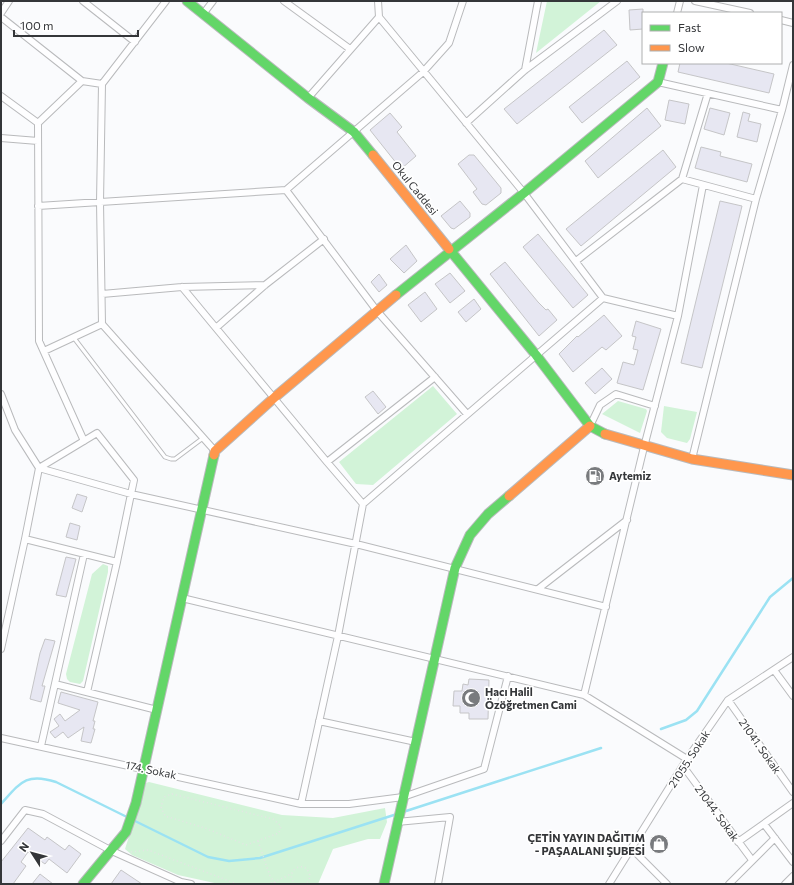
<svg xmlns="http://www.w3.org/2000/svg" width="794" height="885" font-family="Commissioner,sans-serif">
<rect width="100%" height="100%" fill="#fafbfd"/>
<path fill="#d2f3d8" d="M547,1H601L536,53Z
M433,386L457,414L373,485L356,484L339,462Z
M618,401L646,409L647,411L640,433L602,414Z
M664,406L697,412L690,439L687,443L667,438L661,432Z
M103,564L108,566V572L83,681L80,684L70,682L67,679L66,674L92,574Z
M149,782L282,815L333,818L385,808L387,822L380,839H368L333,849L318,884H219L178,875L132,855L125,849L146,783Z"/>
<g fill="none" stroke-linecap="round" stroke-linejoin="round">
<path stroke="#9be2f3" stroke-width="2.5" d="M661,729L686,720L697,711L770,597L793,578
M1,804C20,783 26,772 56,782L208,857L229,861L260,858L397,814
M403,812L601,748"/>
</g>
<path fill="#e7e7f2" stroke="#c5c5c7" d="M643,9V29L630,30L629,10Z
M604,30L617,45L517,124L504,109Z
M627,61L640,77L582,123L569,107Z
M680,63H726L774,74L769,93L678,72Z
M669,100L689,104L685,124L665,120Z
M647,108L661,126L598,178L585,161Z
M710,108L730,113L724,135L704,129Z
M743,112L750,114L748,121L761,124L757,142L737,137Z
M390,113L402,127L397,132L416,156L401,169L370,130Z
M701,147L721,152L720,156L752,164L747,182L695,168Z
M663,150L676,167L581,246L566,229Z
M469,155H474L501,188V193L486,205L482,204L473,192L477,189L458,164Z
M460,201L470,213V217L454,229L451,228L441,216Z
M720,201L742,206L702,368L681,363Z
M538,234L588,295L573,308L523,247Z
M406,245L417,261L404,273L390,259Z
M505,262L538,302L546,310L548,309L557,320L539,336L490,274Z
M450,273L465,291L450,303L435,284Z
M379,274L387,285L379,292L371,282Z
M425,292L437,309L421,322L408,305Z
M474,299L481,309L466,322L458,312Z
M604,315L622,336L606,350L602,347L573,372L559,354L577,336L578,337Z
M636,321L661,329L643,390L617,383L623,362L634,365L638,350L633,349L636,337L632,336Z
M602,368L612,379L595,394L585,383Z
M373,391L386,407L378,414L365,397Z
M77,494L87,497L82,512L72,508Z
M70,523L80,526L77,540L66,537Z
M66,557L76,559L66,597L56,595Z
M45,639L55,641L42,686H45L41,702L30,699L40,653Z
M469,679L489,680L488,719H469V713H460V706H453L454,691H462L463,684L468,685Z
M61,692L98,702L93,721H95L93,729H95L91,743L81,741L84,727L68,738L63,732L55,738L50,732L59,726L54,719L60,714L65,721L80,710L58,703Z
M28,828L45,840L47,837L65,850L69,845L81,854L67,873L49,859L45,864L28,852L21,862L26,866L13,884H1V862Z
M121,870L142,884H111Z
M40,874L53,884H32Z"/>
<g fill="none" stroke-linecap="round" stroke-linejoin="round">
<g stroke="#b9babc" stroke-width="5">
<path id="lane" d="M74,338L165,457L171,459H175L203,438"/>
</g>
<g stroke="#b9babc" stroke-width="8">
<path id="street" d="M83,1L135,42
M284,1L350,49
M378,1L379,17L524,193L603,298L678,316
M695,1L750,13
M1,13L9,1
M677,13L680,1
M203,14L213,1
M1,17L82,81L38,123L39,341L84,441
M781,20L793,23
M525,70L538,1
M82,81L102,84L166,1
M658,82L782,110
M102,84L100,202L102,324L215,451
M1,96L38,123
M308,98L379,17
M466,123L525,70L617,1
M1,138L38,141
M682,179L708,93
M286,190L377,311L467,414
M38,206L286,190L423,72L449,43L463,1
M576,261L682,179L756,199
M182,287L327,462L435,377
M102,294L182,287L265,285
M217,327L265,285L324,239
M44,351L102,324
M1,394L15,430L39,468L97,433L134,480L131,494L356,544L606,607
M590,426L600,405L616,394L655,406
M692,459L756,199L782,110L793,65
M327,462L363,504
M538,589L627,520
M182,598L584,695L644,447L678,316L703,185
M1,649L25,539L39,468L131,494L117,562L25,539
M774,670L793,696
M55,684L157,710
M87,692L117,562
M584,695L687,759
M728,700L793,792
M319,721L416,742
M1,738L301,804H349L403,797L484,769L508,676
M41,746L84,554
M683,766L752,860
M301,804L338,636L363,504L603,298
M397,822L450,817L438,884
M764,824L793,862
M1,841L25,810L43,814L112,851L181,882L191,884
M738,842L793,803
M632,849L667,884
M609,884L687,759L728,700L793,657
M729,884L775,838
M785,884L793,876"/>
</g>
<g stroke="#b9babc" stroke-width="11">
<path id="fast" d="M187,1L308,98L354,132L373,155
M449,249L536,355L590,426L605,434
M396,295L524,193L658,82L663,63
M83,884L126,832L136,803L214,455
M384,884L455,568L470,535L488,514L509,496"/>
</g>
<g stroke="#b9babc" stroke-width="11">
<path id="slow" d="M373,155L449,249
M605,434L692,459L793,475
M214,455L215,451L275,397L396,295
M509,496L590,426"/>
</g>
<path stroke="#e4e4e4" stroke-width="1.5" stroke-dasharray="1 3" stroke-linecap="butt" d="M172,794L273,819L281,826L279,833L246,845L205,828L165,816L161,807L164,797Z
M258,841L270,876L274,882L291,874
M131,852L148,850L237,884
M267,884L274,882L279,884
M296,884C282,873 304,858 309,873C311,877 309,881 305,884"/>
<use href="#lane" stroke="#fefeff" stroke-width="3"/>
<use href="#street" stroke="#fefeff" stroke-width="6"/>
<use href="#fast" stroke="#63d668" stroke-width="9"/>
<use href="#slow" stroke="#ff974d" stroke-width="9"/>
</g>
<defs>
<g id="fuel-disc" transform="scale(1)"><circle r="9.5" fill="#797b7e" stroke="#fff"/><path d="M-5.5-6h7V0h2V4h1.3V-2.5L3-4.5l.8-.8L6-3V5H2.5V1h-1V6h-7ZM-4.2-4.7v3.2H.2V-4.7Z" fill="#fff"/></g>
<g id="mosque-disc" transform="scale(1)"><circle r="9.5" fill="#797b7e" stroke="#fff"/><path d="M3.5-4.9A6 6 0 1 0 3.5 4.9A5 5 0 1 1 3.5-4.9Z" fill="#fff"/></g>
<g id="shop-disc" transform="scale(1)"><circle r="9.5" fill="#797b7e" stroke="#fff"/><path d="M-5-2.5h2.3a2.7 3.5 0 0 1 5.4 0H5L5.5 6h-11ZM-1.5-2.5h3a1.5 2.3 0 0 0-3 0Z" fill="#fff"/></g>
</defs>
<g fill-rule="evenodd">
<use href="#fuel-disc" x="595" y="476"/>
<use href="#mosque-disc" x="471" y="698"/>
<use href="#shop-disc" x="659" y="844"/>
</g>
<g text-anchor="middle" stroke-width="3.5" stroke-linejoin="round" paint-order="stroke">
<g font-size="11" fill="#343639" stroke="#fff">
<text transform="translate(415 188) rotate(51)" y="4">Okul Caddesi</text>
<text transform="translate(760 746) rotate(55)" y="4">21041. Sokak</text>
<text transform="translate(689 759) rotate(-57)" y="4">21055. Sokak</text>
<text transform="translate(151 770) rotate(12)" y="4">174. Sokak</text>
<text transform="translate(717 813) rotate(54)" y="4">21044. Sokak</text>
</g>
<g font-size="11" font-weight="bold" fill="#343639" stroke="#fff" text-anchor="start">
<text x="609" y="480">Aytemiz</text>
<text x="485" y="696">Hacı Halil<tspan x="485" dy="13">Özöğretmen Cami</tspan></text>
<text x="645" y="842" text-anchor="end">ÇETİN YAYIN DAĞITIM<tspan x="645" dy="13">- PAŞAALANI ŞUBESİ</tspan></text>
</g>
</g>
<rect width="794" height="885" fill="none" stroke="#343639" stroke-width="4"/>
<rect x="642" y="12" width="140" height="52" fill="#ffffff" stroke="#aeafb0"/>
<rect x="650" y="25" width="20" height="6" fill="#63d668" stroke="#aeafb0"/>
<text x="678" y="32" font-size="12" fill="#343639">Fast</text>
<rect x="650" y="45" width="20" height="6" fill="#ff974d" stroke="#aeafb0"/>
<text x="678" y="52" font-size="12" fill="#343639">Slow</text>
<g transform="translate(32 853) rotate(306)" stroke="#ffffff" stroke-width="3" paint-order="stroke">
<path d="M0-3L7 15L0 10L-7 15Z" fill="#343639"/>
<text y="-6" font-size="11" font-weight="bold" text-anchor="middle" fill="#343639">N</text>
</g>
<path d="M14 30v6h124v-6" fill="none" stroke="#343639" stroke-width="2"/>
<text x="20" y="30" font-size="12" fill="#343639" stroke="#ffffff" stroke-width="3" paint-order="stroke">100 m</text>
</svg>
